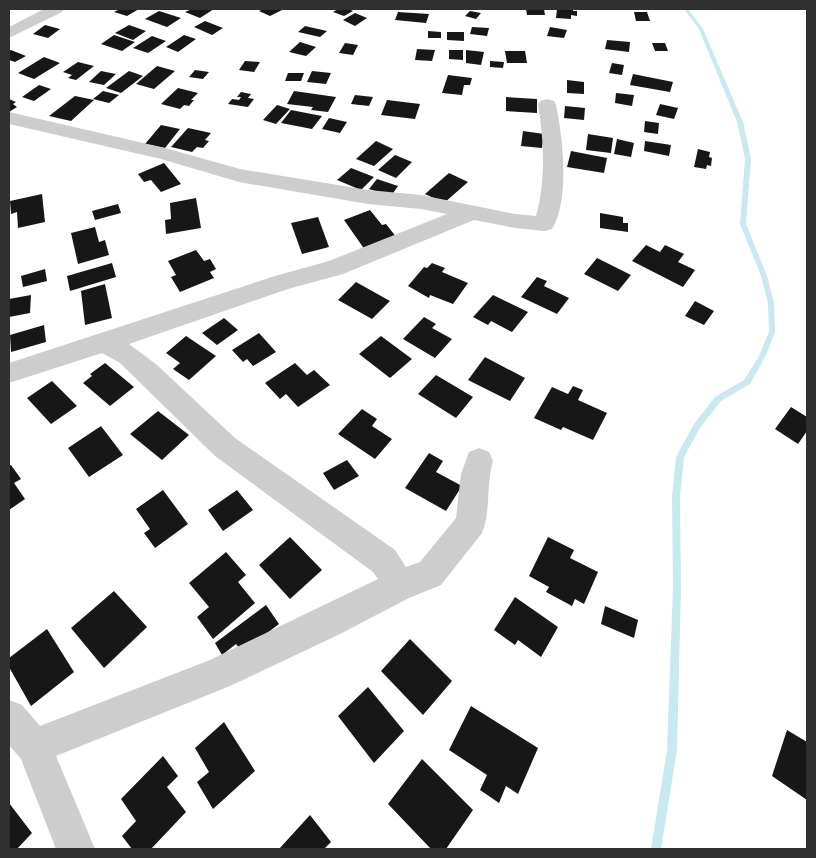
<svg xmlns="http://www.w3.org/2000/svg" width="816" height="858" font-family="Commissioner,sans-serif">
<rect width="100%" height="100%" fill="#fff"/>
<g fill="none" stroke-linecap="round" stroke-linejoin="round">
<path fill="#c8e9ef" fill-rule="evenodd" d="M684,9H688L703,29L743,122L751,159L746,224L767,276L774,303L775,332L765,357L750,384L721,401L700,428L684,457L680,496L681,587L677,750L661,849H651L667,750L673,587L672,496L676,457L694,424L715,397L744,380L759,356L769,332L768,303L761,276L740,224L745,159L737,122L699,29Z"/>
</g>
<path fill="#171717" d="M120,9H139L127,16L114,12Z
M192,9H214L200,18L185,12Z
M263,9H284L270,16L259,11Z
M338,9H348L353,11L344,16L333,12Z
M526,9H544L545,15H527Z
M557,9H573V11H577V16L571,15V19L556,18Z
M159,11L181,18L167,27L145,19Z
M470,11L481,13L476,19L465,16Z
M398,12L429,14L426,23L395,20Z
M634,12H647L650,21H636Z
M355,13L367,18L355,26L343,20Z
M205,21L223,28L212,35L194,27Z
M45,25L60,29L48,38L33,34Z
M129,25L146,31L133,40L115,33Z
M305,26L327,31L320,37L298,32Z
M472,27L489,28L487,36L470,34Z
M550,27L567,30L564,38L547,36Z
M428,31L441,32V38H428Z
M447,32H464V41L447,40Z
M114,35L135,42L122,51L101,44Z
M184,35L196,39L178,52L166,47Z
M152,36L166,41L148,53L133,48Z
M607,40L630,42L629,52L605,49Z
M300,42L316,47L306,56L289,52Z
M345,43L358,45L353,55L339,53Z
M652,43H665L668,51H655Z
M417,49L435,50L432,61L415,60Z
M11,50L26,56L15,62L9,60V51Z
M449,50H463V60L449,59Z
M466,50L484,52L481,65L466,63Z
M505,51H525L527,63H507Z
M44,57L60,63L34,79L18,73Z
M245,61L260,62L254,72L239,70Z
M490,61L504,62L503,68L490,67Z
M78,62L94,66L76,80L68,78L72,75L63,72Z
M612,63L624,65L622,75L609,73Z
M157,66L175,71L154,89L136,84Z
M195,70L209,72L203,79L189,77Z
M101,71L116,74L104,85L89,82Z
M129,71L143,76L121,93L106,88Z
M312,71L331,73L326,84L307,82Z
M288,73H304L301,81H285Z
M633,74L673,82L670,92L630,85Z
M448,75L472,78L470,85H464L462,95L442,93Z
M567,80L584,82V94L567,93Z
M39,85L51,89L34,101L22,97Z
M178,88L198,93L191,100H194L189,106L184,105L180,109L161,104Z
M103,91L119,95L109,103L93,99Z
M294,91L336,97L328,112L311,110L313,107L287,104Z
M241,92L251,94L248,98L254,99L248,107L228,104L232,99L239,100L241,97H237Z
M616,93L634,95L632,106L615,103Z
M355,95L373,97L369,106L351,104Z
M75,96L94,100L71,121L49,116Z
M506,97L537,99V113L506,111Z
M9,99L16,102L13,104L17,107L9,112Z
M387,100L420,104L415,119L381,115Z
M660,104L678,108L674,119L656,115Z
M277,105L290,109L276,124L263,120Z
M565,106L585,108L584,120L564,118Z
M291,110L322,116L312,129L281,123Z
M329,118L347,122L340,133L322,129Z
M645,121L659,123L658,134L644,132Z
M161,125L180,129L165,148L145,144Z
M188,128L211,133L205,140L209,141L203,148L197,147L192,152L171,147Z
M523,131L544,134L542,148L521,146Z
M588,134L613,138L611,153L586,150Z
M617,139L634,143L631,157L614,154Z
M376,141L393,149L374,166L356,159Z
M645,141L671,145L669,156L644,151Z
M698,149L710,152L709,157L712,158L711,166L707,165L706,169L694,167Z
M571,151L607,158L604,173L567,167Z
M395,155L412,162L396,178L378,170Z
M164,163L181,184L161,192L151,180L144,182L138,174Z
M351,168L374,177L361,190L337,180Z
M449,173L468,182L444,203L425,194Z
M377,179L398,186L391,196L369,189Z
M42,194L45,222L18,228L17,212L11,214L10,201Z
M196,198L201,228L166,234L165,220L171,219L170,203Z
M118,204L121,213L95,220L92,211Z
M370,210L382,225L386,224L397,238L365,250L344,220Z
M600,213L623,217V223H628V232L600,228Z
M318,217L329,247L302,254L291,223Z
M95,227L99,242L105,240L109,255L78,264L71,233Z
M646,245L660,252L665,245L684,254L678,262L695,270L683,287L632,261Z
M196,250L204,261L210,259L216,269L210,272L214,278L180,292L171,277L176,275L168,261Z
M597,258L631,275L618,291L584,274Z
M112,263L116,277L70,291L67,276Z
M432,263L445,268L442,272L468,283L453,304L430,295L429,298L408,286L424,267L427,268Z
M45,269L47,281L23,287L21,276Z
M537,277L547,281L544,286L569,298L557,314L521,297Z
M356,282L390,301L372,319L338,300Z
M105,284L112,318L85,325L81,291Z
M31,295L30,313L9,317V299Z
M493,295L528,312L512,332L491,321L488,325L473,317Z
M695,301L714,311L704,325L685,316Z
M424,317L436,324L432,328L452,339L435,358L403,339Z
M224,318L238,330L217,345L202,333Z
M44,325L46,342L11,352L10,335Z
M259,333L276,352L253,366L247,359L243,362L232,350Z
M186,336L216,356L189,380L173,369L180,363L166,353Z
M381,336L412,359L390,378L359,354Z
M485,357L525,378L510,401L468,380Z
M105,363L134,387L110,406L83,383L92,376L90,374Z
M295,363L307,375L314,370L330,385L298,407L286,394L280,399L265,383Z
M436,375L473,397L456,418L418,394Z
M52,381L77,406L51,424L27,398Z
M573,386L583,390L578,400L607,413L593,440L563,427L561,430L534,418L552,387L568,394Z
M791,407L807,417V431L798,444L775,429Z
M362,409L377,419L372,426L392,439L375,459L338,434Z
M158,411L189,435L162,460L130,434Z
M101,426L123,455L89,477L68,448Z
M429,453L443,461L436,472L462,486L446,511L405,488Z
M347,460L359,476L334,490L323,473Z
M11,465L21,479L14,483L25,499L9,510V466Z
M163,490L188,524L155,548L144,533L150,529L136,509Z
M237,490L253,510L223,531L208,510Z
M290,537L322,570L290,599L259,565Z
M548,537L574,550L570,558L598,572L584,604L575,599L572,606L546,592L549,587L529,576Z
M226,552L246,575L238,582L255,603L213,639L197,617L209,607L189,583Z
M114,591L147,627L104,668L71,628Z
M515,597L558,627L541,657L518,640L515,645L494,630Z
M266,605L279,624L242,652L236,644L222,655L215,643Z
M605,606L638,620L634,638L601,624Z
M47,629L74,672L31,706L9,667V658Z
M410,639L452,681L423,715L381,671Z
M368,687L404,731L374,763L338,716Z
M471,706L538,748L518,794L506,786L499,803L480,790L487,775L449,750Z
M224,722L255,771L213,809L197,782L209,772L195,748Z
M787,730L807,742V800L772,776Z
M163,756L178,776L167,787L186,812L151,849H132L122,836L136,821L121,799Z
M422,759L473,810L446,849H431L388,804Z
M9,803L32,833L17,849H9Z
M310,815L331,842L324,849H279Z"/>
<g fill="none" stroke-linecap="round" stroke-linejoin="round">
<path fill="#cdcdcd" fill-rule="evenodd" d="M44,9H64L62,12L9,38V27Z
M547,99L554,101L556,105C563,138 570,200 552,229L544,231L515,228L474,220L343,274L288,289L129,344L157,365L235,438L395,550L406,567L420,562L456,518L461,474L469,452L479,448L489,452L493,461C486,484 491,511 482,533L441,585L409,598L340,634L230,686L56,756L95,849H56L21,759L9,745V700L22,705L40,726L210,660L378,579L373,572L215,456L120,363L102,353L9,383V363L275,276L329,261L447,214L421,209L368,204L239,182L161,159L9,124V112L165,148L240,169L368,190L421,195L515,214L536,216C546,181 544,140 538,105L540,101Z"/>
</g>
<rect width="816" height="858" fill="none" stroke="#303030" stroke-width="20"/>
</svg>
